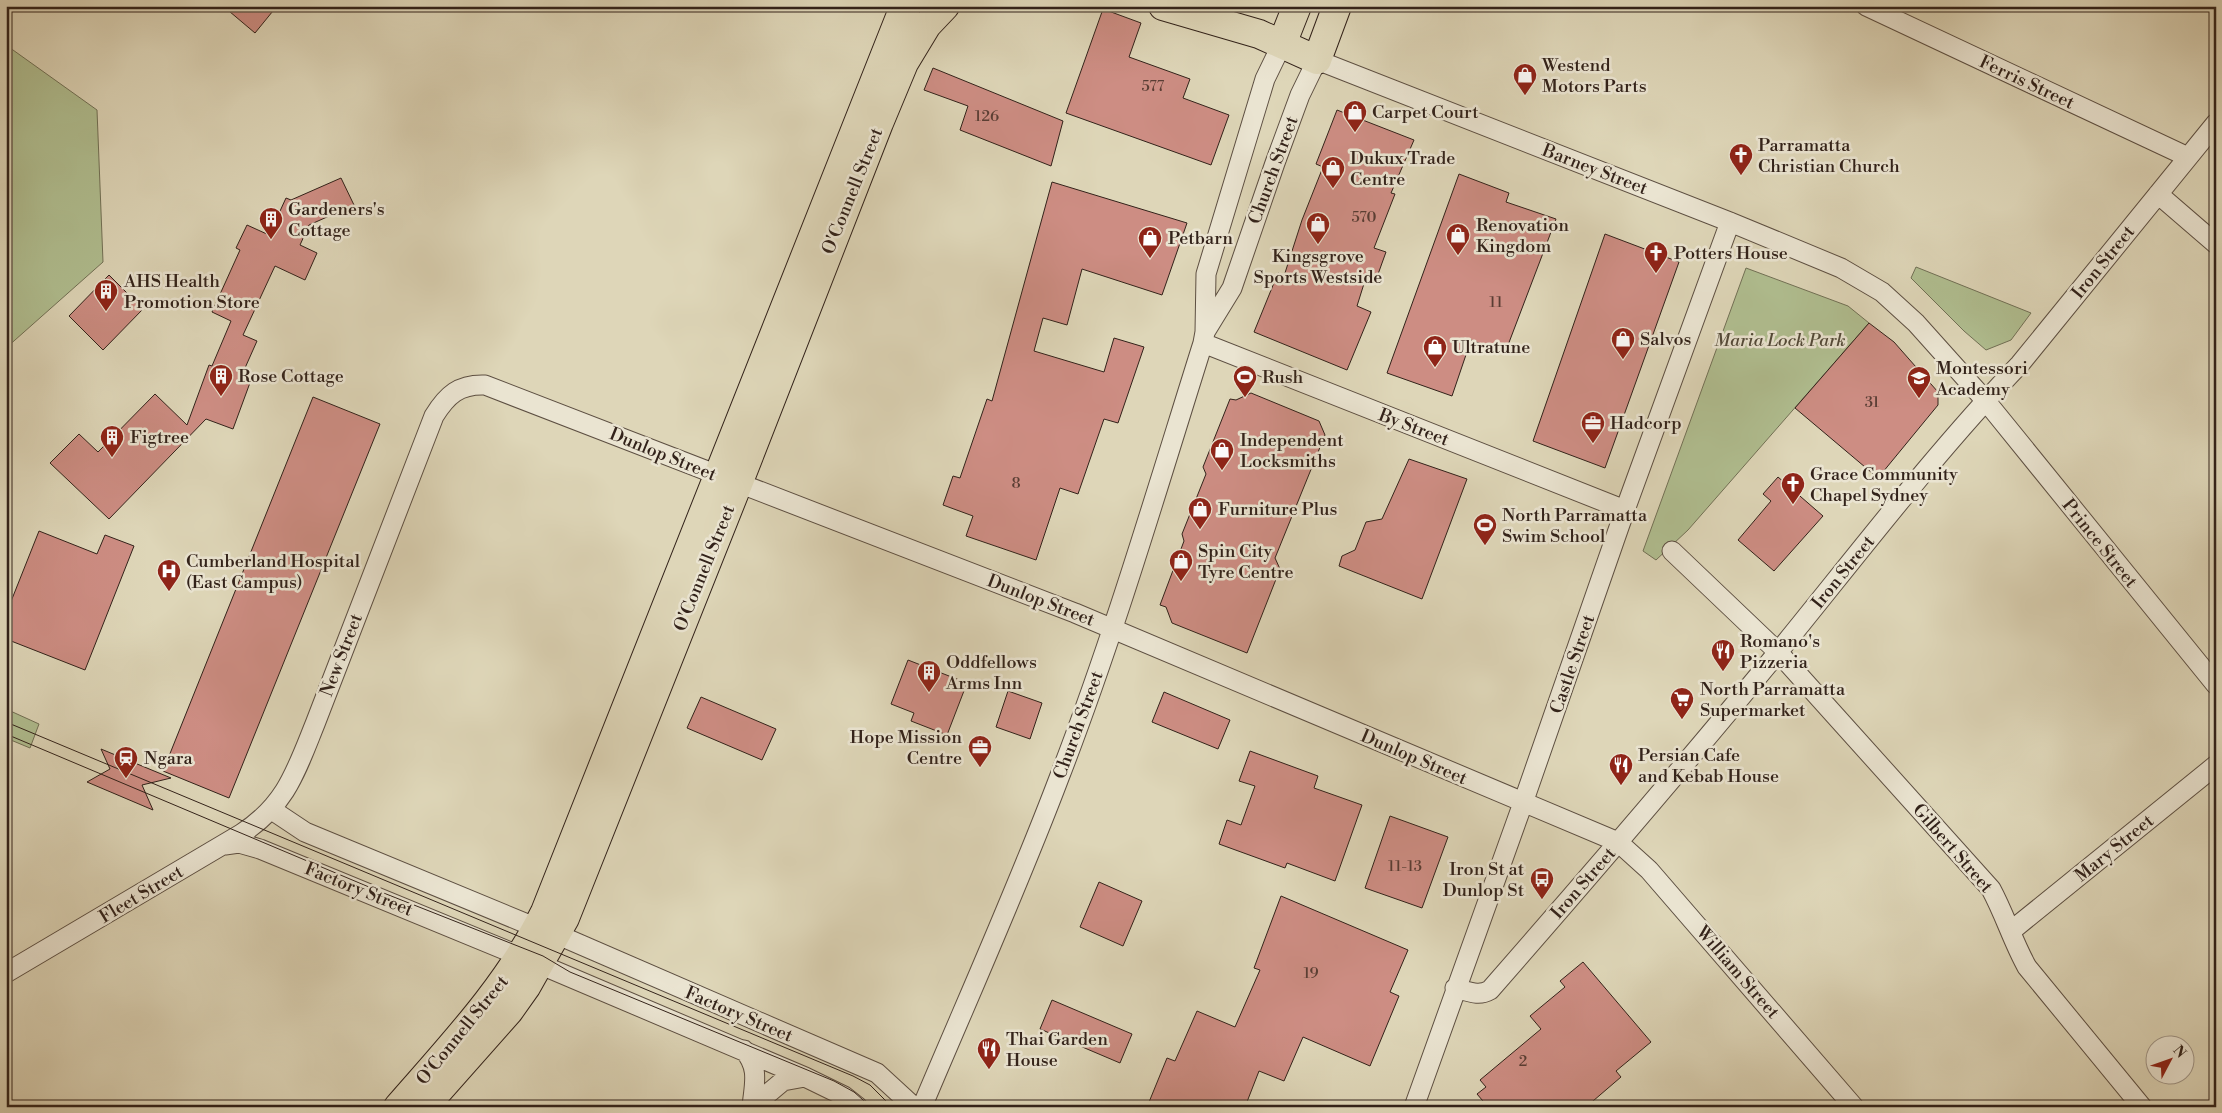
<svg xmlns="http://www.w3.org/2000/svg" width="2222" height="1113" font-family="'Libre Bodoni',serif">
<rect width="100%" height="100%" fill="#ded6b8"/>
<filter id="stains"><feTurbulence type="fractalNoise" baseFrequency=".004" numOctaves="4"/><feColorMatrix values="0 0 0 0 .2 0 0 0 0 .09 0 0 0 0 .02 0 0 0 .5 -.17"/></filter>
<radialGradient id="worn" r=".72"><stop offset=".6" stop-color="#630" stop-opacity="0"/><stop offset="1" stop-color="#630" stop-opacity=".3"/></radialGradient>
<path fill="#b0be90" stroke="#717055" d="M6,45L97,110L103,262L6,348Z
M1916,267L2031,313L2011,340L1986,350L1964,331L1911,278Z
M1746,268L1848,306L1869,323L1688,530L1656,560L1643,551Z
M6,709L39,724L30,748L6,738Z"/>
<path fill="#cd8d83" stroke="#32221a" d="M223,6H277L255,33Z
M1103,9L1141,23L1129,57L1190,79L1183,98L1229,115L1211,165L1066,113Z
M933,68L1063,121L1051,166L960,130L968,106L924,90Z
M1337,110L1414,140L1391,193L1395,194L1374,248L1386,252L1377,277L1367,274L1357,306L1371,312L1347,370L1254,332L1278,273L1284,276L1302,220L1323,167L1316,164Z
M1459,174L1509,193L1506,202L1556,219L1505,353L1471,340L1452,396L1387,373Z
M341,178L354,205L309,225L300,245L317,253L305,280L275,266L243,335L257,341L241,377L251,380L233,429L206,419L109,519L50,463L79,434L98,452L155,394L187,425L209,365L212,366L231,321L212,312L240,250L236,248L247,225L269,235L286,198L291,200Z
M1052,182L1187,223L1162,295L1082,269L1067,325L1043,318L1034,351L1104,372L1114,338L1144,347L1118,423L1104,419L1078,494L1060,488L1036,560L966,536L973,516L943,505L953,476L960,478L987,399L992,401Z
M1605,234L1679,262L1605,468L1533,441Z
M109,275L143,309L103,350L69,316Z
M1869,323L1894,342L1938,392V405L1878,478L1795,408Z
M1251,393L1319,421L1325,435L1275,558L1280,569L1247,653L1172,623L1166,607L1160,605L1184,541L1182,534L1206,474L1203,467L1230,399L1236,400Z
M313,397L380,424L229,798L163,771Z
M1409,459L1467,479L1422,599L1339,566L1342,556L1355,550L1366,522L1382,519Z
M1778,477L1823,516L1774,571L1738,540L1771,501L1763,494Z
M39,531L97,554L105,535L134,546L85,670L6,639V614Z
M908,660L967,683L947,735L911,721L914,713L891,704Z
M1008,691L1042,703L1030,739L996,727Z
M1164,692L1230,720L1218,749L1152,722Z
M701,697L776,729L762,760L687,728Z
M101,749L171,778L142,785L153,810L87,782L110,769Z
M1250,751L1318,776L1314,788L1362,805L1335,881L1287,863L1285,868L1219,844L1227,820L1241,825L1255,786L1239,781Z
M1390,816L1448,837L1422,908L1365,888Z
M1099,882L1142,901L1123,946L1080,927Z
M1281,896L1408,950L1390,992L1399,996L1370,1066L1303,1037L1284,1081L1259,1071L1245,1107H1147L1167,1058L1175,1061L1197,1011L1235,1027L1260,970L1254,968Z
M1583,962L1651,1042L1616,1071L1621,1077L1586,1107H1488L1477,1094L1486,1087L1480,1080L1541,1029L1530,1016L1565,987L1560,981Z
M1052,1000L1132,1034L1120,1063L1040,1029Z"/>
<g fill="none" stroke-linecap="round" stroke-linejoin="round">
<g stroke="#5d4f42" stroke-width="21">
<path id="street" d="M1866,6L2188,157
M2158,194L2216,244
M1205,332L1232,288L1275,163L1300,95L1317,60L1730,222L1841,268L1882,292L1916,323L1985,400L2216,685
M1203,343L1625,510
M1672,551L1778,652L1991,889C2005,915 2013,942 2027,967L2142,1107
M272,810L305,832L537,928
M225,845L239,843L260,849L520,956
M2011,931L2216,765
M556,934L877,1073L914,1107
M539,964L805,1077L844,1096L858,1107
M6,973L241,834C286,805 296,771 315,724L434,416C447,395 459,384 485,385L1075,613L1618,842L1649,870L1854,1107
M1455,988C1468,991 1478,997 1490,990C1588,878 1685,765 1779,651C1858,554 1934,454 2020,364L2216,123
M744,1050C760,1069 754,1084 752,1107
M752,1107L783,1081L805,1077
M922,1107C968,998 1017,889 1059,778C1114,636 1157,489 1203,343L1205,332L1206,274L1265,79L1282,44
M1414,1107L1523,803L1625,510L1730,222"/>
</g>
<g stroke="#32221a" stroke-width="30">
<path id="primary" d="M1163,6L1259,34L1317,60L1337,6
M1282,44L1297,6
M398,1107C452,1045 508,986 545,912L900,17L907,6
M424,1107L509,1011L526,987L565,918L738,484L879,123L904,63L927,25L945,6"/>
</g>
<use href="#street" stroke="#eae4d1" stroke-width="19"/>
<use href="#primary" stroke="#ded6b8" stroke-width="28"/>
<path stroke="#32221a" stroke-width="1" d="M6,722L853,1076L870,1085L892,1107
M6,734L376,890L543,956L570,972L834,1081L854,1092L871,1107"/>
</g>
<defs>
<g id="shop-pin" transform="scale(1.25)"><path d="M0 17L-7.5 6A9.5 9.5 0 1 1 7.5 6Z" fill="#8f2418" stroke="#eae4d1"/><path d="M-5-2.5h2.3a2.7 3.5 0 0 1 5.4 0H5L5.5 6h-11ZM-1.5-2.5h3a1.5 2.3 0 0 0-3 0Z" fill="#fff"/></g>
<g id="church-pin" transform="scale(1.25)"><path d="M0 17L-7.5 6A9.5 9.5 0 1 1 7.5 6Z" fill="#8f2418" stroke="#eae4d1"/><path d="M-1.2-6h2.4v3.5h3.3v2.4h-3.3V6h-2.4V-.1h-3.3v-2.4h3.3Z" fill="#fff"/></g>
<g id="building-pin" transform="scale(1.25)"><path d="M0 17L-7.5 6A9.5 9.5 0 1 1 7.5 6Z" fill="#8f2418" stroke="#eae4d1"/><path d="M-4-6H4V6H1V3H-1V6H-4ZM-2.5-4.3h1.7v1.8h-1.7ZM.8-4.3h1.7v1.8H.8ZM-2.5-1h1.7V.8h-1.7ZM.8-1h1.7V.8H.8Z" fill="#fff"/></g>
<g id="stadium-pin" transform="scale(1.25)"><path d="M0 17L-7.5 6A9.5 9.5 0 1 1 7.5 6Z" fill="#8f2418" stroke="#eae4d1"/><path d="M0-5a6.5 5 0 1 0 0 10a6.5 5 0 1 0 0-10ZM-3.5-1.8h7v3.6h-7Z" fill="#fff"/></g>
<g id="school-pin" transform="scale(1.25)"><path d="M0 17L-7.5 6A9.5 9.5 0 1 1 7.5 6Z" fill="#8f2418" stroke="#eae4d1"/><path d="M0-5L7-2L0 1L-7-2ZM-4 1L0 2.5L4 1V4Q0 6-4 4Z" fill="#fff"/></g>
<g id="office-pin" transform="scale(1.25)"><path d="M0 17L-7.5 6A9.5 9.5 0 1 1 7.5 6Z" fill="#8f2418" stroke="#eae4d1"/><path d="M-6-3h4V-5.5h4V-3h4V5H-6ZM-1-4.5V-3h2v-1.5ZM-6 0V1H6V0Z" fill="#fff"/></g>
<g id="hospital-pin" transform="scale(1.25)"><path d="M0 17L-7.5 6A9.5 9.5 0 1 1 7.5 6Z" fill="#8f2418" stroke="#eae4d1"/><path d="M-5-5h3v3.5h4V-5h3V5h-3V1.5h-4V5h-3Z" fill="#fff"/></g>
<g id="restaurant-pin" transform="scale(1.25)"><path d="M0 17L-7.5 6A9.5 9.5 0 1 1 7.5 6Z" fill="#8f2418" stroke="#eae4d1"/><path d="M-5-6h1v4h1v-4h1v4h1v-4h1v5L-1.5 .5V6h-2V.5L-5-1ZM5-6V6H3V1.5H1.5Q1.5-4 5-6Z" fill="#fff"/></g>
<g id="supermarket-pin" transform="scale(1.25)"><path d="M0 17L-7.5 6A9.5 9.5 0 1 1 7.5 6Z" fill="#8f2418" stroke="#eae4d1"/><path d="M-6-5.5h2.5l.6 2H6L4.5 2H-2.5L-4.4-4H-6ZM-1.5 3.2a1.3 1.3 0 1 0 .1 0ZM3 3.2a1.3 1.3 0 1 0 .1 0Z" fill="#fff"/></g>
<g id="station-pin" transform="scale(1.25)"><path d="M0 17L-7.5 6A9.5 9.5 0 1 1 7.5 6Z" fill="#8f2418" stroke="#eae4d1"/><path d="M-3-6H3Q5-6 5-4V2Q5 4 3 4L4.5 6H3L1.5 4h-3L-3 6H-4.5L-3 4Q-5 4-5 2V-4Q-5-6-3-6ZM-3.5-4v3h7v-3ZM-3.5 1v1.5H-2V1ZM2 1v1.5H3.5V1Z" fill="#fff"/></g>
<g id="bus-pin" transform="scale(1.25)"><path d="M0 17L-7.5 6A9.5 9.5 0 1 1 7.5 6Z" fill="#8f2418" stroke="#eae4d1"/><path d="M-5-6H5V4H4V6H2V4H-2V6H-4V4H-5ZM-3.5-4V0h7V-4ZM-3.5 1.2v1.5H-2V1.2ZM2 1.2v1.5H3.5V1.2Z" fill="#fff"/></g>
</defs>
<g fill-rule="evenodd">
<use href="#shop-pin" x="1525" y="75"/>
<use href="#shop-pin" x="1355" y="112"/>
<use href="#church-pin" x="1741" y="155"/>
<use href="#shop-pin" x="1333" y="168"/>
<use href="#building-pin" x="271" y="219"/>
<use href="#shop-pin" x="1318" y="224"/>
<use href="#shop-pin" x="1458" y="235"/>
<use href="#shop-pin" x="1150" y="238"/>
<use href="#church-pin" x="1656" y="253"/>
<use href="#building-pin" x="106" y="291"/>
<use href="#shop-pin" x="1623" y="339"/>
<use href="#shop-pin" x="1435" y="347"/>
<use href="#building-pin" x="221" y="376"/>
<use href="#stadium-pin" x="1245" y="377"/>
<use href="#school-pin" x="1919" y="378"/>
<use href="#office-pin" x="1593" y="423"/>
<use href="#building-pin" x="112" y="437"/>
<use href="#shop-pin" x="1222" y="450"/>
<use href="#church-pin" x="1793" y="484"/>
<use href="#shop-pin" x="1200" y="509"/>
<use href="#stadium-pin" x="1485" y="525"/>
<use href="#shop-pin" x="1181" y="561"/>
<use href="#hospital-pin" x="169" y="571"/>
<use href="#restaurant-pin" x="1723" y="651"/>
<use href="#building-pin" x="929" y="672"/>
<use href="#supermarket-pin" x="1682" y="699"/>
<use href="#office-pin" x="980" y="747"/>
<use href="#station-pin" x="126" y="758"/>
<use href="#restaurant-pin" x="1621" y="765"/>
<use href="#bus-pin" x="1542" y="879"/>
<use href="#restaurant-pin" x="989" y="1049"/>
</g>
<g text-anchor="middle" stroke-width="5" stroke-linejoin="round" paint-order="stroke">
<g font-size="15" fill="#593d34">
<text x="1153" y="91">577</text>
<text x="987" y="121">126</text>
<text x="1364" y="222">570</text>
<text x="1496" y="307">11</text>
<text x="1872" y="407">31</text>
<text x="1016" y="488">8</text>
<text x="1405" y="871">11-13</text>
<text x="1311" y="978">19</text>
<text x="1523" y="1066">2</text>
</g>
<g font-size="18" fill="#32221a" stroke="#eae4d1" text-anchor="start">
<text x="1542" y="71">Westend<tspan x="1542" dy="21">Motors Parts</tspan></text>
<text x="1372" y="118">Carpet Court</text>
<text x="1758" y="151">Parramatta<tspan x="1758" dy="21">Christian Church</tspan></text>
<text x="1350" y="164">Dukux Trade<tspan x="1350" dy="21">Centre</tspan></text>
<text x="288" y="215">Gardeners's<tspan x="288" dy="21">Cottage</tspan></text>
<text x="1476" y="231">Renovation<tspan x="1476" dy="21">Kingdom</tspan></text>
<text x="1168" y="244">Petbarn</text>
<text x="1674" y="259">Potters House</text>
<text x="1318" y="262" text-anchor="middle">Kingsgrove<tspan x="1318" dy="21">Sports Westside</tspan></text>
<text x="124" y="287">AHS Health<tspan x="124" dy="21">Promotion Store</tspan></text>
<text x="1640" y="345">Salvos</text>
<text x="1452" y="353">Ultratune</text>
<text x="1936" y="374">Montessori<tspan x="1936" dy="21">Academy</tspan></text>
<text x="238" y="382">Rose Cottage</text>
<text x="1262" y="383">Rush</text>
<text x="1610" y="429">Hadcorp</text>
<text x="130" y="443">Figtree</text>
<text x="1240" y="446">Independent<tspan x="1240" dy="21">Locksmiths</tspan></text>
<text x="1810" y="480">Grace Community<tspan x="1810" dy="21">Chapel Sydney</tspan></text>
<text x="1218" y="515">Furniture Plus</text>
<text x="1502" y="521">North Parramatta<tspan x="1502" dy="21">Swim School</tspan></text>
<text x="1198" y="557">Spin City<tspan x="1198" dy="21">Tyre Centre</tspan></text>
<text x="186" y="567">Cumberland Hospital<tspan x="186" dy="21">(East Campus)</tspan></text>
<text x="1740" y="647">Romano's<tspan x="1740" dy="21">Pizzeria</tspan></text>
<text x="946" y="668">Oddfellows<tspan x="946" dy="21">Arms Inn</tspan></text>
<text x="1700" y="695">North Parramatta<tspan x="1700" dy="21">Supermarket</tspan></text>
<text x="962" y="743" text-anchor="end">Hope Mission<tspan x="962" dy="21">Centre</tspan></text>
<text x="1638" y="761">Persian Cafe<tspan x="1638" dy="21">and Kebab House</tspan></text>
<text x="144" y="764">Ngara</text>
<text x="1524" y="875" text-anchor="end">Iron St at<tspan x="1524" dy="21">Dunlop St</tspan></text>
<text x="1006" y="1045">Thai Garden<tspan x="1006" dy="21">House</tspan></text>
</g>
<g font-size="18" fill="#32221a" stroke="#eae4d1">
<text transform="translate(2027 82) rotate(25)" y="6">Ferris Street</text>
<text transform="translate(1595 169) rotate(21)" y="6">Barney Street</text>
<text transform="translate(1273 170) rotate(-70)" y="6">Church Street</text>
<text transform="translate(852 191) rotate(-68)" y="6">O'Connell Street</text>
<text transform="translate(2103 262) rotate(-51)" y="6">Iron Street</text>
<text transform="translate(1414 427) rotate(21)" y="6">By Street</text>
<text transform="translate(663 454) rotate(22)" y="6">Dunlop Street</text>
<text transform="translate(2100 543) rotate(51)" y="6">Prince Street</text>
<text transform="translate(704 568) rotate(-68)" y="6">O'Connell Street</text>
<text transform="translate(1843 572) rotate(-51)" y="6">Iron Street</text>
<text transform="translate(1041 600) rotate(21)" y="6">Dunlop Street</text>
<text transform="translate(341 655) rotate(-69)" y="6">New Street</text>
<text transform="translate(1572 664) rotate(-71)" y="6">Castle Street</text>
<text transform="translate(1078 725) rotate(-70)" y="6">Church Street</text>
<text transform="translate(1414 757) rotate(23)" y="6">Dunlop Street</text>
<text transform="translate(1953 848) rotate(49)" y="6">Gilbert Street</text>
<text transform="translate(2114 848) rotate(-39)" y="6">Mary Street</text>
<text transform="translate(1583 883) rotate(-49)" y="6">Iron Street</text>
<text transform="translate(359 889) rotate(22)" y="6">Factory Street</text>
<text transform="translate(141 894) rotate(-31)" y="6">Fleet Street</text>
<text transform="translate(1738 972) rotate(49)" y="6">William Street</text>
<text transform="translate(739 1014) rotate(23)" y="6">Factory Street</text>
<text transform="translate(462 1030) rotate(-51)" y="6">O'Connell Street</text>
</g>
<g font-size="18" font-style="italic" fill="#524938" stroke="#eae4d1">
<text x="1780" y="346">Maria Lock Park</text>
</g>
</g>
<rect width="2222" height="1113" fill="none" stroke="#ded6b8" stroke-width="25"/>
<rect x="8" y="8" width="2207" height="1098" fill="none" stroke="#32221a" stroke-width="2.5"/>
<rect x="12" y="12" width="2197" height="1088" fill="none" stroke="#32221a"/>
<g transform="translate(2170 1060) rotate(49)"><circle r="24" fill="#eae4d1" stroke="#a09688"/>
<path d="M0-4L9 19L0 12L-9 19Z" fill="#8f2418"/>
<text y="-8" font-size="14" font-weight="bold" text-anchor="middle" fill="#32221a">N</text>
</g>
<rect width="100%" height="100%" filter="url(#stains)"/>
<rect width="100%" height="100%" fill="url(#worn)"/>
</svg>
